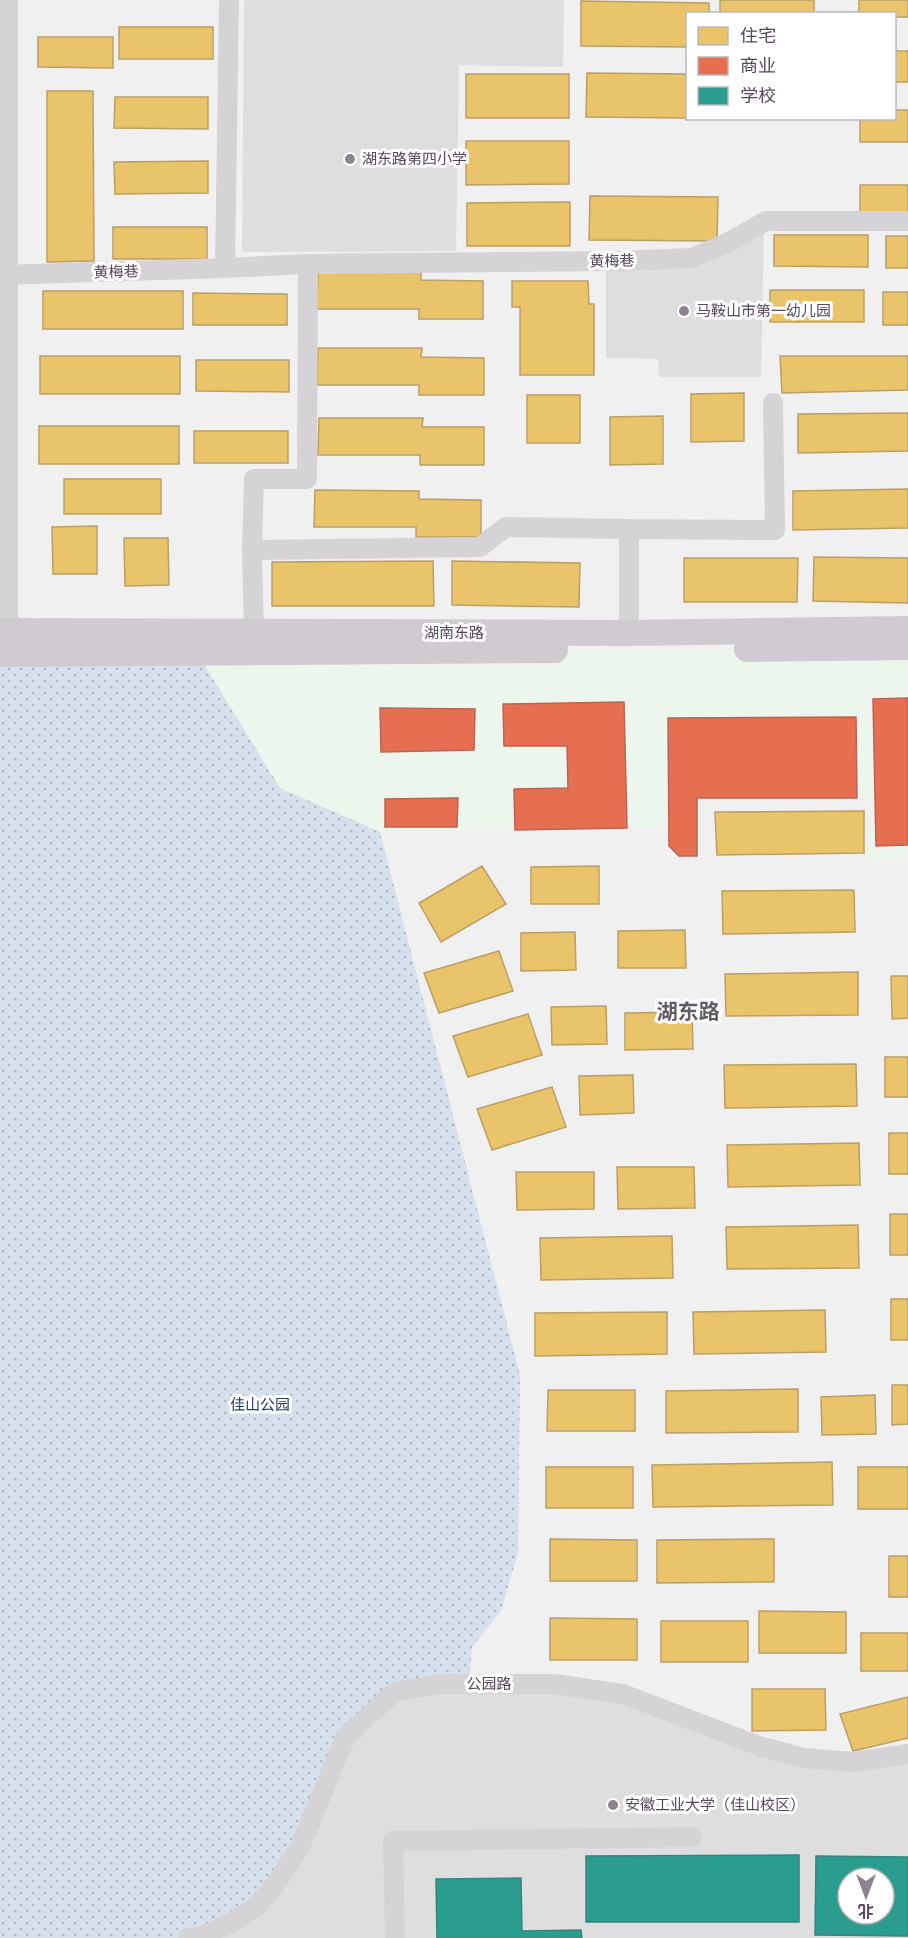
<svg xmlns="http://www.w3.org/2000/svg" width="908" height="1938" font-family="Rubik,'Noto Sans SC',sans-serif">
<defs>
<pattern id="park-dots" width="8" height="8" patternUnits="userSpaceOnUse" patternTransform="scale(1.5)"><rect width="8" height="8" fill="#d6e1ed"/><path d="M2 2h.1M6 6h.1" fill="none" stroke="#b0b8c3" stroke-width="1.8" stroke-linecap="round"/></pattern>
</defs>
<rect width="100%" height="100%" fill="#f0f0f0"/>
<path fill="#edf6ec" d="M908,647V858L869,859V798H697V826L380,832L280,788L197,653Z"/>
<path fill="#dfdedf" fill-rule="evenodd" d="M244,0H564L563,67L459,65L456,251L242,252Z
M764,226L761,377H659L658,359L606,358V263L693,262Z
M394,1692L623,1694L804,1758L908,1754V1938H188L345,1738ZM848,1878H884V1914H848Z"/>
<path fill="url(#park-dots)" d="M197,653L280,788L380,832L520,1375L518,1553L501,1611L472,1647L469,1684L393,1692L345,1737L300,1847L256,1907L181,1938H0V654Z"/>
<path fill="#e9c46a" stroke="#bc9f65" stroke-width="1.5" d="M720,0H814V14H720Z
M859,0H908V17H894V14H859Z
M581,1L709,3V14H688V47L581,46Z
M119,27H213V59H119Z
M38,37H113V68L38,67Z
M894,51H908V82H894Z
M587,73L688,74V118L586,117Z
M466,74H569V118H466Z
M47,91H93L94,261L47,262Z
M115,97H208V129L114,128Z
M894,110H908V142H860V118H894Z
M466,141H569V184L466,185Z
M208,161V193L115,194L114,162Z
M860,185H908V217H860Z
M590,196L718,197L717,241L589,240Z
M570,202V246H467V203Z
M113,227H207V259H113Z
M774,235H868V267L774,266Z
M886,236H908V268H886Z
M318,271L421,272V280L483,281V319H419V309H317Z
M512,281H588L589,304H594V375H520V307H512Z
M770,290H864V322H770Z
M43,291H183V329H43Z
M883,292H908V325H883Z
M193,293L287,294V325H193Z
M318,348H422L421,357L484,358V395H419V385H317Z
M40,356H180V394H40Z
M780,356H908V390L782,393Z
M196,360H289V392L196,391Z
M744,393V441L691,442V394Z
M527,395H580V443H527Z
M908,413V451L798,453V414Z
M663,416V464L610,465V417Z
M319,418H423L422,427H484V465H420V455H318Z
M39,426H179V464H39Z
M194,431H288V463H194Z
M64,479H161V514H64Z
M908,489V528L793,530V491Z
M315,490L419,491V499L481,500V537H416V527H314Z
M97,526V574H53L52,527Z
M124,538H168L169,585L125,586Z
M814,557L908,558V603L813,601Z
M684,558H798L797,602H684Z
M433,561L434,606H272V562Z
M452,561L580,563L579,607L452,605Z
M864,811V853L717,855L715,812Z
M482,866L506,904L441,942L419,903Z
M599,866V904H531V867Z
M854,890L855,932L723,934L722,891Z
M685,930L686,968H618V931Z
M575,932L576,970L521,971V933Z
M499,951L513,991L439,1013L424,973Z
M858,972V1015L726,1016L725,974Z
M891,976H908V1018L892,1019Z
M606,1006L607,1044L552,1045L551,1007Z
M692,1012L693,1049L625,1050V1013Z
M528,1014L542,1055L468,1077L453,1036Z
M885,1057H908V1097H885Z
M856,1064L857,1106L725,1108L724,1065Z
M633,1075L634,1113L580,1115L579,1076Z
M552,1087L566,1127L492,1150L477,1109Z
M889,1133H908V1174H889Z
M859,1143L860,1185L728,1187L727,1145Z
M617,1167H694L695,1208L618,1209Z
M516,1172H594V1209L517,1210Z
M890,1214H908V1255H890Z
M858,1225L859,1268L727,1269L726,1227Z
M672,1236L673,1278L541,1280L540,1238Z
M891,1299H908V1340H891Z
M825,1310L826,1352L694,1354L693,1312Z
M667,1312V1354L535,1356V1313Z
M892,1385H908V1424L892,1425Z
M798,1389V1432L666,1433V1391Z
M548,1390H635V1431H547Z
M875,1395L876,1434L822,1435L821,1397Z
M832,1462L833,1505L653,1507L652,1465Z
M546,1467H633V1508H546Z
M858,1467H908V1509H858Z
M550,1539L637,1540V1581H550Z
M774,1539V1582L657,1583V1540Z
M889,1556H908V1597H889Z
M759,1611L846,1612V1653H759Z
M550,1618L637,1619V1660H550Z
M661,1621H748V1662H661Z
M861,1633H908V1671H861Z
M752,1689H825L826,1730L752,1731Z
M908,1697V1738L853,1751L840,1714Z"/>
<path fill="#e76f51" stroke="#bb6354" stroke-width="1.5" d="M908,698V845L876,846L873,699Z
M624,702L627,828L515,830L514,789L568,788L567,746H504L503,704Z
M380,708L475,709L474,750L381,752Z
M856,717L857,798H697V856H679L669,846L668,718Z
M458,798L457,827H385V799Z"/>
<path fill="#2a9d8f" stroke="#37847f" stroke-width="1.5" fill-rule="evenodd" d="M799,1855V1922H586V1856Z
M816,1856L908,1857V1936L815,1935ZM848,1878H884V1914H848Z
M521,1878L522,1931L581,1930L582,1938H437L436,1879Z"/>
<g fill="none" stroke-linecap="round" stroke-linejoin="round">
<path stroke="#d6d3d6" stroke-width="20" d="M229,0L225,268L308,264L307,479H254L252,550L254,633
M308,264L618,261L692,258L727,243L766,221H908
M0,275L225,268
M629,529L775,530L773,403
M252,550L480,547L506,527L629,529V633
M8,632V0
M188,1938L200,1937L231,1923L256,1907L277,1882L300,1847L345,1738L394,1692L439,1684H554L623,1694L759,1746L804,1758L853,1762L908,1754
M395,1938L393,1841L692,1837"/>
<path stroke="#d0cbd1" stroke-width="26" d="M0,631L629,633L908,629
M747,649L908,647
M0,654L555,650"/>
</g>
<g fill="#8b838e" stroke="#fff" stroke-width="2">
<circle cx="350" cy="159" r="6"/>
<circle cx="684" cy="311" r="6"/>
<circle cx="613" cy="1805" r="6"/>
</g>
<g text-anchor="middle" stroke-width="6" stroke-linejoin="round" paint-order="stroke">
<g font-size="15" fill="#54485a" stroke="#fff" text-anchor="start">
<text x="362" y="164">湖东路第四小学</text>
<text x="696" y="316">马鞍山市第一幼儿园</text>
<text x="625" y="1810">安徽工业大学（佳山校区）</text>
</g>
<g font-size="15" fill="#54485a" stroke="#fff">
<text transform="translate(612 261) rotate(-1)" y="5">黄梅巷</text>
<text transform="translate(116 272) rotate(-2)" y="5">黄梅巷</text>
<text x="454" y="638">湖南东路</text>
<text x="489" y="1689">公园路</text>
</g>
<g font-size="15" fill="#1e3c76" stroke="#fff">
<text x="260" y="1410">佳山公园</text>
</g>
<g font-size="21" font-weight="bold" fill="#615c63" stroke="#fff">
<text x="688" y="1019">湖东路</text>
</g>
</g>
<rect x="686" y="12" width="210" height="108" fill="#ffffff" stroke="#bbb6bd" stroke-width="1.5"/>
<rect x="698" y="27" width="30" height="18" fill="#e9c46a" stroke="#bbb6bd" stroke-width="1.5"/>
<text x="740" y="42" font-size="18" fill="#54485a">住宅</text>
<rect x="698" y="57" width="30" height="18" fill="#e76f51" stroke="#bbb6bd" stroke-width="1.5"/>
<text x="740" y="72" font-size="18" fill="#54485a">商业</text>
<rect x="698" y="87" width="30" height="18" fill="#2a9d8f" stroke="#bbb6bd" stroke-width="1.5"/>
<text x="740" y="102" font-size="18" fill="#54485a">学校</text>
<g transform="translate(866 1896) rotate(180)"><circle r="28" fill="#ffffff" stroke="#bbb6bd" stroke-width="1.5"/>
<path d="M0-4.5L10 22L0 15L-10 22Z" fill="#8b838e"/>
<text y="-9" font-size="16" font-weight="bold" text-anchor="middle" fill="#54485a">北</text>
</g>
</svg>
